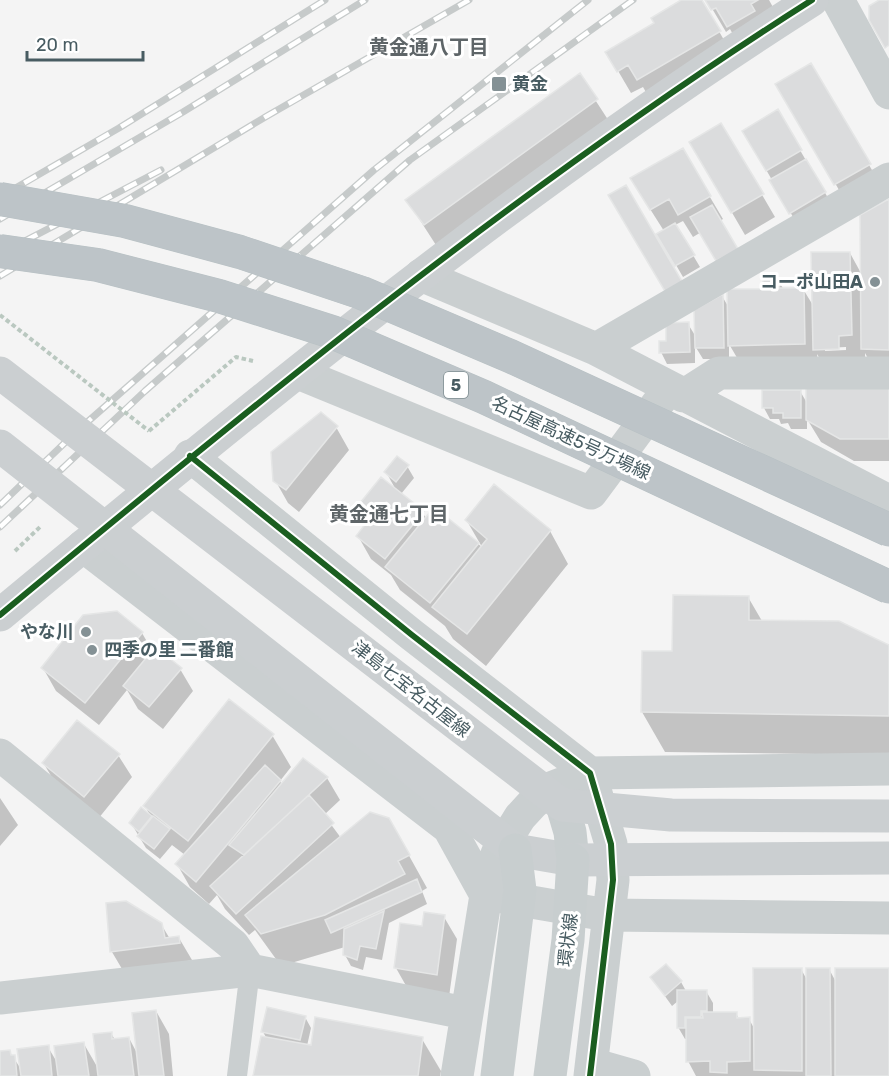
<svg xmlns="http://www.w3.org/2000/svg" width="889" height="1076" font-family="Rubik,'Noto Sans JP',sans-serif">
<rect width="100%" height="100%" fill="#f4f4f4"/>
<path fill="#0003" fill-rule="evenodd" d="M684,0H701L732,54L651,101L643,87L631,93L607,52L656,24Z
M707,0H769L779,18L741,49L730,29L726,32Z
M810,65L882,187L849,207L777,84Z
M579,75L616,132L443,256L407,200Z
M777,111L831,203L797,224L744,131Z
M721,125L775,217L745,235L691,142Z
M682,150L723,219L693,237L683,221L675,225L700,267L683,277L658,234L664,231L645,201Z
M889,201V381H881L865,353V358L828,372L817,354L818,366L743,368L729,344V359H703L695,346V363L667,364L661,352L668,342L688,324L696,337L722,296L729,308L778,280L784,290L803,289L814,307L850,253L862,275ZM846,347V350L825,351V348Z
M889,389V461H854L821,442L807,419V429H791L788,423L781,424L779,419H770L764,408L800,391L807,403Z
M336,427L349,450L299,512L288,503L275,480Z
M407,466L414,478L401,494L422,512L426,518L434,509L482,547L467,521L550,531L568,564L486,666L453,639L445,626L400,590L391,575L371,559L358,536L371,519L362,503L396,490L386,472Z
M748,597L762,621L889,647V755L665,752L642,712L673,652Z
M142,633L153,652L180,669L193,691L163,729L138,709L127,690L99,725L56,691L43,668Z
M272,735L291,767L280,781L282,785L327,778L340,800L324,815L341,838L407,852L427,888L422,891L427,904L389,923L382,960L366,957L363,970L351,966L345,955V947L281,966L255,930L249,935L225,909L217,895L209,904L190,887L177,864L185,855L172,845L160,859L146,848L131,823L151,817L145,806Z
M118,755L132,777L98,819L57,786L44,764Z
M0,798L18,825L0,846Z
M444,917L457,939L449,997L409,991L396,968L423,928Z
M161,924L170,939L179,938L192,960L125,974L112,952Z
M801,969L807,980L829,969L836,982L889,970V1076H696L688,1061V1039H685L678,1027V1001L672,1006L652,978L681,982L686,991H706L713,1003V1013H736L739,1019H749L755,1030Z
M156,1011L169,1034L173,1076H0V1052L9,1051L21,1069L48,1047L58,1064L84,1044L99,1070L111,1033L115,1040L129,1038L138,1055Z
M305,1017L311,1028L307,1046L422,1039L441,1071L440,1076H255L267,1039L263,1032Z"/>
<path fill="#dbdcdd" stroke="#e5e6e6" stroke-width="1.5" d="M681,0H702L721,31L637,80L628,65L617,72L605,52L654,23L651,18Z
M705,0H758L751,4L755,11L727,27L716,8L711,10Z
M879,0H889V45L885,48L869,20V6Z
M811,63L871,164L834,185L775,84Z
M580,73L598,99L424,225L405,200Z
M778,109L802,150L766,171L742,131Z
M721,123L764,194L731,213L689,142Z
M683,148L711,196L678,215L669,199L650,210L630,178Z
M806,159L826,192L789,214L769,180Z
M626,185L683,283L666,293L608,195Z
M889,199V350L861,349L860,215Z
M712,205L738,249L716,261L690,217Z
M675,223L695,255L675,266L656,234Z
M811,252H850L852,335L839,336V349L813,350Z
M763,279H779V288H804L805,344L728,346L727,289H763Z
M723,294L724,348H695L694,310Z
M689,322L690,352L659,353V341H666V323Z
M889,387V439H840L806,420V388Z
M762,390H801V418H783V413H773V408H762Z
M321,412L338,426L286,490L273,481L271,452Z
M397,456L409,465L396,482L384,472Z
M381,477L424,511L385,559L356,536L373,514L360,503Z
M494,484L551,530L467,634L432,607L487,539L465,520Z
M434,507L479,543L430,603L385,567Z
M673,595L749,596V620L839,621L889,645V716L641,712L642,651H672Z
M117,611L143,632L85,703L41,668L83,615Z
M155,647L182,668L149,707L123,686Z
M229,699L274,734L188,841L143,806Z
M77,720L120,754L84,797L42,763Z
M303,758L328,777L244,855L229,845Z
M265,765L281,780L196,882L175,864Z
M309,795L334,823L236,914L210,886Z
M141,807L152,816L139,832L129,823Z
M370,812L389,818L410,855L398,861L405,874L325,915L261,934L245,915Z
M153,816L170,829L154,849L137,836Z
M417,879L422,892L331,933L325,920Z
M126,901L162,923L165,938L179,936L180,943L110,952L106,903Z
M384,911L376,949L360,946L357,960L343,955L344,929Z
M424,912L445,915L437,975L394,968L400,923L422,926Z
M666,964L682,981L665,996L650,977Z
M753,968H802V1071L754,1070Z
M806,968H830L831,1076H806Z
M835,968H889V1076H835Z
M677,990H707V1011H701V1017H685V1028H677Z
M267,1007L306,1016L300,1040L261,1032Z
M156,1010L164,1076H139L132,1013Z
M702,1012H737V1018L750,1017V1061L727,1062V1073L710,1072V1061L686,1062V1018H703Z
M315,1017L423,1037L418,1076H253L261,1036L311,1045Z
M112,1032V1039L129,1037L134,1076H98L93,1034Z
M84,1042L89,1076H58L54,1046Z
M49,1045L52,1076H21L17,1049Z
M10,1050L11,1055H15L17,1076H0V1051Z"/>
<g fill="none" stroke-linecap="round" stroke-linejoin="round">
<path stroke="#bac8c0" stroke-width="4" stroke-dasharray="4.5 3" stroke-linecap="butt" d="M149,431L236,357L253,361
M15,551L42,525"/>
<path stroke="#cacfd0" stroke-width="20" d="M237,1076L250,970"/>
<path stroke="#cacfd0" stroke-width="33" d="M838,0L889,93
M421,275L596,349L889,501
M596,349L889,179
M298,373L591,493L664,395
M683,396L719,373H889
M190,456L412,635L590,773L611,844L613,880L590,1076
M83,546L449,828L486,895
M0,755L233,945L250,970
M491,895L607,915L889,918
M0,998L250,970L465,1013
M592,1064L634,1076
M457,1076L486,895L497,854L520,817L532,804L551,788L590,773L889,769"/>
<path stroke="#cbcfd1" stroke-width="33" d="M0,615C261,398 525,182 812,0
M515,850L573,860"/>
<path stroke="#c8cecf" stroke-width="33" d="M562,805L570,832L573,860"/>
<g stroke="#c6caca" stroke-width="7">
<path id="rail" d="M0,197L119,128L325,0
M0,219L183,112L365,0
M0,254L161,170
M0,276L267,116L469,0
M0,505L76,432L374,170L588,0
M0,527L145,391L410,160L633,0"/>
</g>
<use href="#rail" stroke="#fff" stroke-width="4.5" stroke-dasharray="14" stroke-linecap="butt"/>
<g stroke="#b8c1c4" stroke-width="34" stroke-linecap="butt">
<path id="highway-bridge" d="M0,199L125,221L240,252L362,293L510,356L889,530
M0,251L98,265L219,296L332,332L484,397L889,587"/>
</g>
<path stroke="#bac8c0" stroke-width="4" stroke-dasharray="4.5 3" stroke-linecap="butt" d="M0,315L149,431"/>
<path stroke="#cbcfd1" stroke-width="33" d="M0,373L562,805L671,815L889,816
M0,446L515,850
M573,860L889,858"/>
<path stroke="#c8cecf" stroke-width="33" d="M497,1076L520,890L515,850
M550,1076L568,940L573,860"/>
<use href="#highway-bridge" stroke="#bdc4c8" stroke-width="33"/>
<g stroke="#fff" stroke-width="10">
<path id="cycleway" d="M190,456L412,635L590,773L611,844L613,880L590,1076
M0,615C261,398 525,182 812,0"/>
</g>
<use href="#cycleway" stroke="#1b5e20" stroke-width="6"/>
</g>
<g fill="#849195" stroke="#fff" stroke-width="2">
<rect x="491" y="76" width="16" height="16" rx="3"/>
<circle cx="875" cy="282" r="6"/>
<circle cx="86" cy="632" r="6"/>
<circle cx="92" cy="650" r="6"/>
</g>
<g text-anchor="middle" stroke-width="6" stroke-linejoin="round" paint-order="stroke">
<rect fill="#fff" stroke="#7f8d91" stroke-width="1.5" x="444" y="372" width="24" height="26" rx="4.5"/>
<g font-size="16" font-weight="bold" fill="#485c62">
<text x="456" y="391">5</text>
</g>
<g font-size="18" font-weight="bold" fill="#485c62" stroke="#fff" text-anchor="start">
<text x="512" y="90">黄金</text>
<text x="863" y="288" text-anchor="end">コーポ山田A</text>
<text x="74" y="638" text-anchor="end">やな川</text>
<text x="104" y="656">四季の里 二番館</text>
</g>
<g font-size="18" fill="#485c62" stroke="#fff">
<text transform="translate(571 438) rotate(25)" y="6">名古屋高速5号万場線</text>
<text transform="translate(411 689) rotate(38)" y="6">津島七宝名古屋線</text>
<text transform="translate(568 940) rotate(-83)" y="6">環状線</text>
</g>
<g font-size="20" font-weight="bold" fill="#5e6568" stroke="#fff">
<text x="429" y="54">黄金通八丁目</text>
<text x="389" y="521">黄金通七丁目</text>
</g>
</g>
<path d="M27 51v9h116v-9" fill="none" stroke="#485c62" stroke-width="3"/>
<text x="36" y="51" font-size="18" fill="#485c62" stroke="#ffffff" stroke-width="4.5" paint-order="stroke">20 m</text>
</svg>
